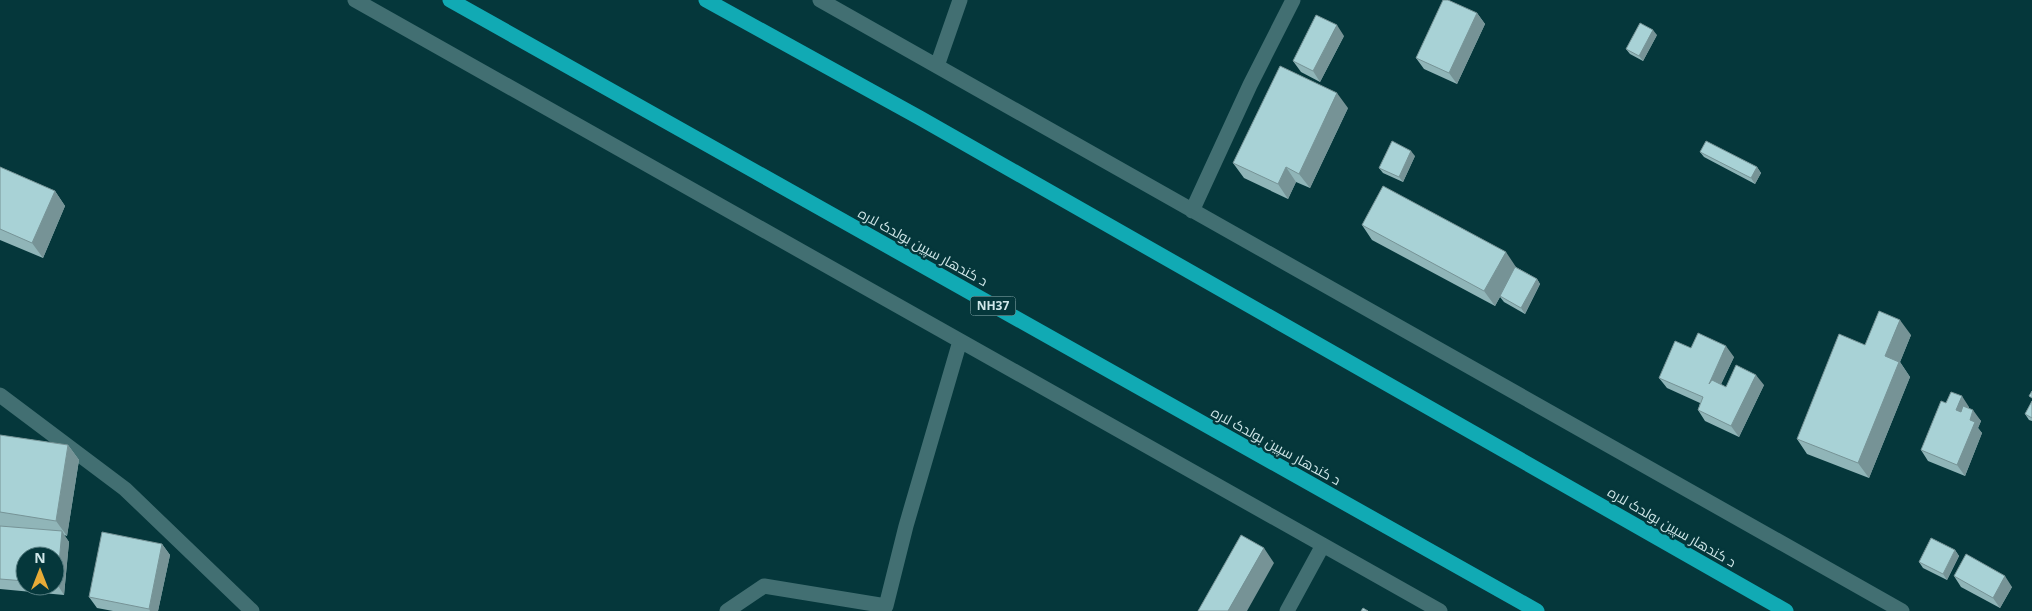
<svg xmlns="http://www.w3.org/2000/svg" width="2032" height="611" font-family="'Open Sans',Cairo,sans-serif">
<rect width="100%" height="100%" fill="#05373b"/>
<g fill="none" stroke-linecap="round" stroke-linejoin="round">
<path stroke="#426f72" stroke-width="15" d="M355,0L1440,611
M820,0L1902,611
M937,66L960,0
M1192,211L1250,85L1293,0
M0,395L125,489L252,611
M727,611L764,586L886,606
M883,611L886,606L906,526L960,341
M1287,611L1323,545"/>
<path stroke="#11aab4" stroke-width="15" d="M450,0L1537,611
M706,0L920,118L1786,611"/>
</g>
<path fill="#90b5b8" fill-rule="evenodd" d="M1477,13L1485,24L1457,84L1424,69L1416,58Z
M1657,35L1643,61L1630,54L1626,49Z
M1344,36L1320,82L1301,72L1293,61Z
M1348,108L1310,188L1296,182L1288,199L1244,178L1233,163Z
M1700,152L1757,167L1761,173L1755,184L1704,157Z
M1415,156L1403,182L1383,173L1379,168Z
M0,167L55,191L65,206L43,258L0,240Z
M1362,225L1516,267L1537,279L1540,284L1525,314L1504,302L1500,297L1495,306L1372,240Z
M1911,335L1900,362L1910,377L1869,478L1807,454L1797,439L1865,345Z
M1691,348L1734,357L1721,384L1726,387L1764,385L1739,437L1705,421L1698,410L1700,403L1667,388L1659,378Z
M2032,401V421L2029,420L2025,414Z
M1946,403L1969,407V408L1981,421L1978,428L1982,433L1965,476L1928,461L1921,450Z
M0,435L68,445L79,460L67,536L64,535L69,542L64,595L0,589ZM25,556H55V586H25Z
M162,544L170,555L158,611H113L97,608L89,597Z
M1955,550L1959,556L1947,580L1923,568L1919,562Z
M1954,576L2012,587L2000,608L1961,587Z"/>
<path fill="#769396" d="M1477,13L1485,24L1457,84L1449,73Z
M1337,25L1344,36L1320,82L1313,71Z
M1653,30L1657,35L1643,61L1639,56Z
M1337,93L1348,108L1310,188L1299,174Z
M1411,151L1415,156L1403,182L1399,177Z
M1286,167L1296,182L1288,199L1278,184Z
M1757,167L1761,173L1755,184L1751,178Z
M55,191L65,206L43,258L32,243Z
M1506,252L1516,267L1495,306L1484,291Z
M1537,279L1540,284L1525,314L1521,308Z
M1900,320L1911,335L1900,362L1910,377L1869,478L1858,463L1885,356Z
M1726,346L1734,357L1716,395L1709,384Z
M1756,375L1764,385L1739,437L1731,426Z
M1962,396L1969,407L1964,420L1956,410Z
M1973,410L1981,421L1978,428L1982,433L1965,476L1957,465L1970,420Z
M68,445L79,460L67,536L56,521Z
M62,531L69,542L64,595L57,584Z
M162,544L170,555L158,611H150L149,609Z
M1264,548L1274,563L1247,611H1228Z
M1955,550L1959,556L1947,580L1943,574Z
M2005,576L2012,587L2000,608L1993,598Z"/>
<path fill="#a8d2d6" stroke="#769396" d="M1443,0H1448L1477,13L1449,73L1416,58Z
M1316,15L1337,25L1313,71L1293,61Z
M1640,23L1653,30L1639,56L1626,49Z
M1280,66L1337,93L1299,174L1286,167L1278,184L1233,163Z
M1392,141L1411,151L1399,177L1379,168Z
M1706,141L1757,167L1751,178L1700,152Z
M0,167L55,191L32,243L0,229Z
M1383,186L1506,252L1484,291L1362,225Z
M1515,267L1537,279L1521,308L1500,296Z
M1879,311L1900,320L1885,356L1899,362L1858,463L1797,439L1839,334L1865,345Z
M1698,333L1726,346L1709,384L1712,380L1726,387L1736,365L1756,375L1731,426L1698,410L1703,397L1659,378L1675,341L1691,348Z
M2032,391V398L2029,396Z
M1951,392L1962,396L1956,410L1961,412L1963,406L1973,410L1970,420L1975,422L1957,465L1921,450L1941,401L1946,403Z
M2032,401V418L2025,414Z
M0,435L68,445L56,521L0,512Z
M0,526L62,531L57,584H55V556H25V581L0,579Z
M102,532L162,544L149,609L89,597Z
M1241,535L1264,548L1228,611H1198Z
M1931,538L1955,550L1943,574L1919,562Z
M1966,554L2005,576L1993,598L1954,576Z
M1363,608L1368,611H1361Z"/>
<g text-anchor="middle" stroke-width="5" stroke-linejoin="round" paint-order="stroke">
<rect fill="#05373b" stroke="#93b2b5" stroke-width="1" x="970.5" y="296.5" width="45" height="19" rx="4"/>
<g font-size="12" font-weight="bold" fill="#d0e7e9">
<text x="993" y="310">NH37</text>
</g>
<g font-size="14" fill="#d0e7e9" stroke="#05373b">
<text transform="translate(923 247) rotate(29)" y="5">د کندهار سپین بولدک لاره</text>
<text transform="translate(1276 446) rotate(29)" y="5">د کندهار سپین بولدک لاره</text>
<text transform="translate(1672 527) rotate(30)" y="5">د کندهار سپین بولدک لاره</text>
</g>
</g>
<g transform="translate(40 571)"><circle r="24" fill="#05373b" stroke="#567d81"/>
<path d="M0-4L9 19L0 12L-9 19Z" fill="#e8ab37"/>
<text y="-8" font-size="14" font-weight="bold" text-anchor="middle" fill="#d0e7e9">N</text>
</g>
</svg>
